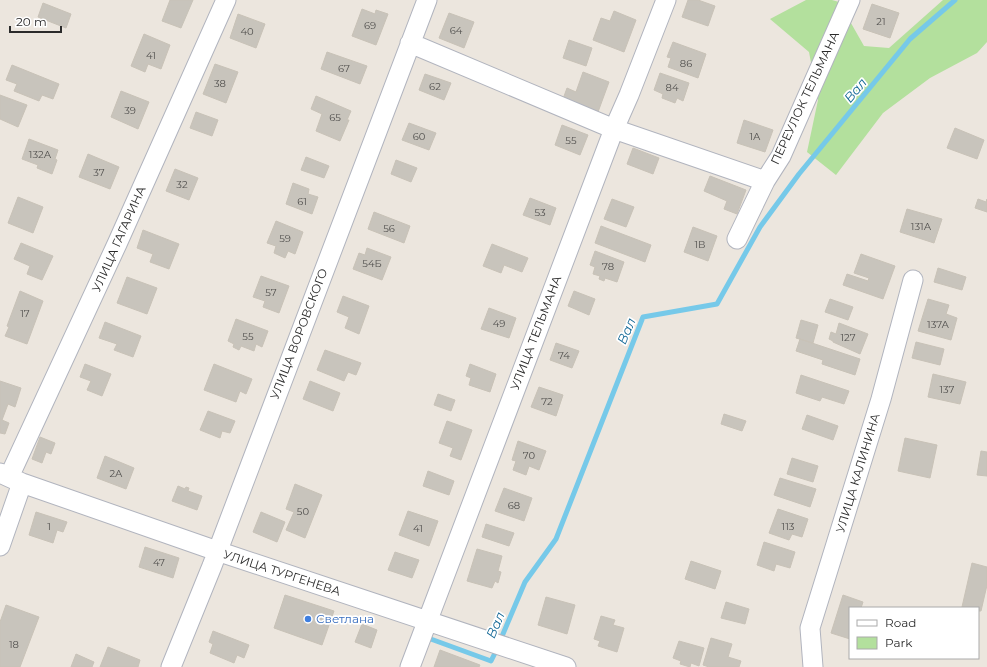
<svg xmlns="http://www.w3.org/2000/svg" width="987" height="667" font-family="Montserrat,sans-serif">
<rect width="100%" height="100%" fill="#ece6de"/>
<path fill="#b3e09d" d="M806,0H832L839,2L864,46L889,48L943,0H987V42L977,53L930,78L883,113L836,175L807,152L818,100L809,52L770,19Z"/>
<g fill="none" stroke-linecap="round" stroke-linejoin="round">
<path stroke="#76c9e9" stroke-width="5" d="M427,640L428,638L491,661L497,649
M500,641L525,582L556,539L643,317L717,304L760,227L799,174L910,39L955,0"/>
</g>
<path fill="#c8c4bc" stroke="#c8c2b7" d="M170,0H193L181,28L162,21Z
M688,0H698L715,6L708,26L682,17Z
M43,3L71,14L66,28L38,17Z
M872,4L899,13L890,38L863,29Z
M362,9L375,14L376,10L388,14L376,45L352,36Z
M614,11L636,20L624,52L593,40L601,18L610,21Z
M449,13L474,22L464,48L439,38Z
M238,14L265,24L256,48L230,38Z
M144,34L170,45L161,69L148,64L145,72L131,66Z
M569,40L592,48L586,66L563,58Z
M673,42L706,54L698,78L668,67L671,58L667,57Z
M327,52L367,66L360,84L321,69Z
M215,64L238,72L226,103L203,94Z
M12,65L59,84L53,99L42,95L39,101L14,91L17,84L6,80Z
M583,72L609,82L598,112L563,99L567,88L576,92Z
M660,73L689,83L683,101L677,98L675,103L662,98L663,94L654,90Z
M425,74L451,83L444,100L419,90Z
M121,91L149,102L138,129L111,117Z
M0,95L27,105L18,127L0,119Z
M316,96L351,111L347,120H349L340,141L316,131L322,114L311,109Z
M196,112L218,120L212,136L190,128Z
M744,120L773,130L765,152L737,143Z
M409,123L436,133L429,150L402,140Z
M562,125L588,135L580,155L555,145Z
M955,128L984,140L977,159L947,148Z
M29,139L58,150L55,159L57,160L52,174L37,168L38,165L22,159Z
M633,148L659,158L653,174L627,164Z
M88,154L119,167L110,189L79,177Z
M306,157L329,166L324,178L301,170Z
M396,160L417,168L411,182L391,174Z
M175,169L198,178L189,200L166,191Z
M710,176L746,190L737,214L724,209L727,201L704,191Z
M293,183L309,189L308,194L318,197L312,214L286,204Z
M18,197L43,207L33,233L8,223Z
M530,198L556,208L550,225L523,215Z
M612,199L634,207L626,227L604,219Z
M978,199L986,202L987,199V212L975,208Z
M907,209L942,219L934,243L900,232Z
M374,212L410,226L404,243L368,229Z
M276,221L303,232L295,254L288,251L285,258L274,253L276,246L267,243Z
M601,226L651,245L645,262L595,243Z
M693,227L717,236L708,261L684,252Z
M143,230L179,244L169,269L150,262L153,254L137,248Z
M21,243L53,256L42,280L27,274L30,266L14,259Z
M492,244L528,258L522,272L504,265L501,273L483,266Z
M367,248L391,257L382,280L353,269L359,253L365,255Z
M595,251L624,262L617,282L605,278L604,281L599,279L600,276L593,274L595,267L590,265Z
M861,254L895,266L883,299L843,285L847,274L868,281L869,278L854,273Z
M938,268L966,277L962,290L934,282Z
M261,276L289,286L279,313L263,307L265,301L253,297Z
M127,277L157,288L147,314L117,303Z
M20,291L43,301L27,344L5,336L9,327L7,326Z
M574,291L595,299L589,315L568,306Z
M343,296L369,306L359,334L345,328L349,317L337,312Z
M830,299L853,307L848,320L825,312Z
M928,299L949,305L946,314L957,318L951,340L918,331Z
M489,308L516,318L509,338L481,329Z
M236,319L268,331L262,347L256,344L254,351L241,346L239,350L233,347L234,344L228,341Z
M801,320L818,325L813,343L796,338Z
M105,322L141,336L133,357L114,350L117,344L99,338Z
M839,323L868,334L860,354L833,342V341L829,339L831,332L836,334Z
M800,339L860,359L855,375L822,364L823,360L796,351Z
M916,342L944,349L940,365L912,358Z
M556,343L579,351L572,368L550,360Z
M325,350L361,363L356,375L348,372L344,381L317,370Z
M85,364L111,374L102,396L87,390L91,381L80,377Z
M214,364L252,379L246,394L240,391L236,402L204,390Z
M470,364L496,374L490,392L469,385L471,378L466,376Z
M933,374L966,382L960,404L928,397Z
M801,375L849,391L844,404L822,397L820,401L796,393Z
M0,381L21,388L15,407L8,404L2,420L9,423L5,434L0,433Z
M310,381L340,393L333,411L303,399Z
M539,387L563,395L556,416L531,407Z
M438,394L455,400L451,411L434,405Z
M208,411L235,421L230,433L222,431L220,438L200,430Z
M724,414L746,421L742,431L721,424Z
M807,415L838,426L833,440L802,429Z
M447,421L472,430L461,460L450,456L453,448L439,443Z
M40,437L55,443L51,454L46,452L42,463L32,459Z
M905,438L937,445L930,478L898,471Z
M518,441L546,451L539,470L529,466L526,475L513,470L516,461L512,460Z
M981,451L987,452V476L977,475Z
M105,456L134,468L126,489L97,478Z
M792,458L818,466L813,482L787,474Z
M428,471L454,481L449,495L423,486Z
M780,478L816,489L810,507L774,495Z
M295,484L322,495L305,538L286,530L294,512L286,509Z
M178,486L185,489L186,487L189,488L188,491L202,496L197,510L172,501Z
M504,488L532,498L524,521L495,511Z
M778,509L808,519L802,537L792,534L789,540L769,533Z
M408,511L438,521L429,546L399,535Z
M36,512L67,522L63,532L57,530L53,543L29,535Z
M261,512L285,522L277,542L253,532Z
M486,524L514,533L509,546L482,537Z
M764,542L795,552L790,568L776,564L774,571L757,565Z
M145,547L179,558L173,578L139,567Z
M477,549L502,556L498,571L501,572L498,583L495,581L492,588L467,581Z
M395,552L419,560L412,578L388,570Z
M691,561L721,571L715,589L685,579Z
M972,563L987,567V585L981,611H978V608L962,607Z
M285,595L334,611L322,645L274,628Z
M843,595L863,602L861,608H850V639L831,633Z
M546,597L575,605L567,634L538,625Z
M726,602L749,609L745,624L721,618Z
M6,605L39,617L20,667H0V622Z
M601,616L615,620L613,625L624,628L617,652L598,646L600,641L594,639Z
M362,624L377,630L371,648L355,642Z
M213,631L249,645L244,658L237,655L234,663L210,653L213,644L209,642Z
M711,638L732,644L728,657L741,661L739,667H709L703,665Z
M679,641L704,648L699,666L691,663L690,667L680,664L681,661L673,658Z
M108,647L140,660L138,667H100Z
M440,650L480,665L479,667H434Z
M76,654L94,662L92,667H71Z"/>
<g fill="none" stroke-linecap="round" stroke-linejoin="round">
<g stroke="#b1b4be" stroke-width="21">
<path id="minor" d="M410,43L614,129L765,181
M737,239L765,181L781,156L850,0
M0,473L22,483L217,551L566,667
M9,477L117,244L226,0
M0,546L22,483
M171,667L212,566L427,0
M410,667L614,129L629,95L666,0
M813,667L810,628L881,399L913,280"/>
</g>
<use href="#minor" stroke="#fff" stroke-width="19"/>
</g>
<circle fill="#3f7fe0" stroke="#fff" stroke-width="1.5" cx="308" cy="619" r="4"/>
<g text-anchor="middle" stroke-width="3.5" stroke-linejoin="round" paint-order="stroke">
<g font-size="10" fill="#52514f">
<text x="881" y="25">21</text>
<text x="370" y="29">69</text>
<text x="456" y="34">64</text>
<text x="247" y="35">40</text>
<text x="151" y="59">41</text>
<text x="686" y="67">86</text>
<text x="344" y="72">67</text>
<text x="220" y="87">38</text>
<text x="435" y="90">62</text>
<text x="672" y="91">84</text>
<text x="130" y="114">39</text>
<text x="335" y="121">65</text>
<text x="419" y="140">60</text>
<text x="755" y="140">1А</text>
<text x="571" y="144">55</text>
<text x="40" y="158">132А</text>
<text x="99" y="176">37</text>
<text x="182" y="188">32</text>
<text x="302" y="205">61</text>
<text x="540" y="216">53</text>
<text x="921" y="230">131А</text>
<text x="389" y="232">56</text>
<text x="285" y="242">59</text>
<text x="700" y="248">1В</text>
<text x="372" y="267">54Б</text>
<text x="608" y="270">78</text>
<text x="271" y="296">57</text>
<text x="25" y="317">17</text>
<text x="499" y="327">49</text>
<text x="938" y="328">137А</text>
<text x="248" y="340">55</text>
<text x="848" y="341">127</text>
<text x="564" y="359">74</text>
<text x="947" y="393">137</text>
<text x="547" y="405">72</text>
<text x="529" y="459">70</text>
<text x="116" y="477">2А</text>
<text x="514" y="509">68</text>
<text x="303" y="515">50</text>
<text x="49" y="530">1</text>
<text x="788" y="530">113</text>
<text x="418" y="532">41</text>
<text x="159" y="566">47</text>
<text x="14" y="648">18</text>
</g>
<g font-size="12" fill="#2b2b2b" stroke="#fff">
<text transform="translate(805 98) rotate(-65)" y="4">ПЕРЕУЛОК ТЕЛЬМАНА</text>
<text transform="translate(119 239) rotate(-66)" y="4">УЛИЦА ГАГАРИНА</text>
<text transform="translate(536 333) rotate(-69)" y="4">УЛИЦА ТЕЛЬМАНА</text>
<text transform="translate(299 334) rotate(-69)" y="4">УЛИЦА ВОРОВСКОГО</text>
<text transform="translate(858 473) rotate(-73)" y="4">УЛИЦА КАЛИНИНА</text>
<text transform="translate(282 573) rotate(18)" y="4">УЛИЦА ТУРГЕНЕВА</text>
</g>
<g font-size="12" fill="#366cbe" stroke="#fff" text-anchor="start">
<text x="316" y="623">Светлана</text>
</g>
<g font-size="13" font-style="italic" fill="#136896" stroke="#fff">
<text transform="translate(855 90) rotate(-50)" y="5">Вал</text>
<text transform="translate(626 331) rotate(-67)" y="5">Вал</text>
<text transform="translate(495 625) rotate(-67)" y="5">Вал</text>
</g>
</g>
<rect x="849" y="607" width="130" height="52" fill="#ffffff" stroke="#aaaaaa"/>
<rect x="857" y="620" width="20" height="6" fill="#ffffff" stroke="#aaaaaa"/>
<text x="885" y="627" font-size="12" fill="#2b2b2b">Road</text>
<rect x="857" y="637" width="20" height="12" fill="#b3e09d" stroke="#aaaaaa"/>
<text x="885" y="647" font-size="12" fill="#2b2b2b">Park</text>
<path d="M10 26v6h51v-6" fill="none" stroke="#2b2b2b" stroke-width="2"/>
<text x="16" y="26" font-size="12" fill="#2b2b2b" stroke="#ffffff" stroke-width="3" paint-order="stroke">20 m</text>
</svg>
